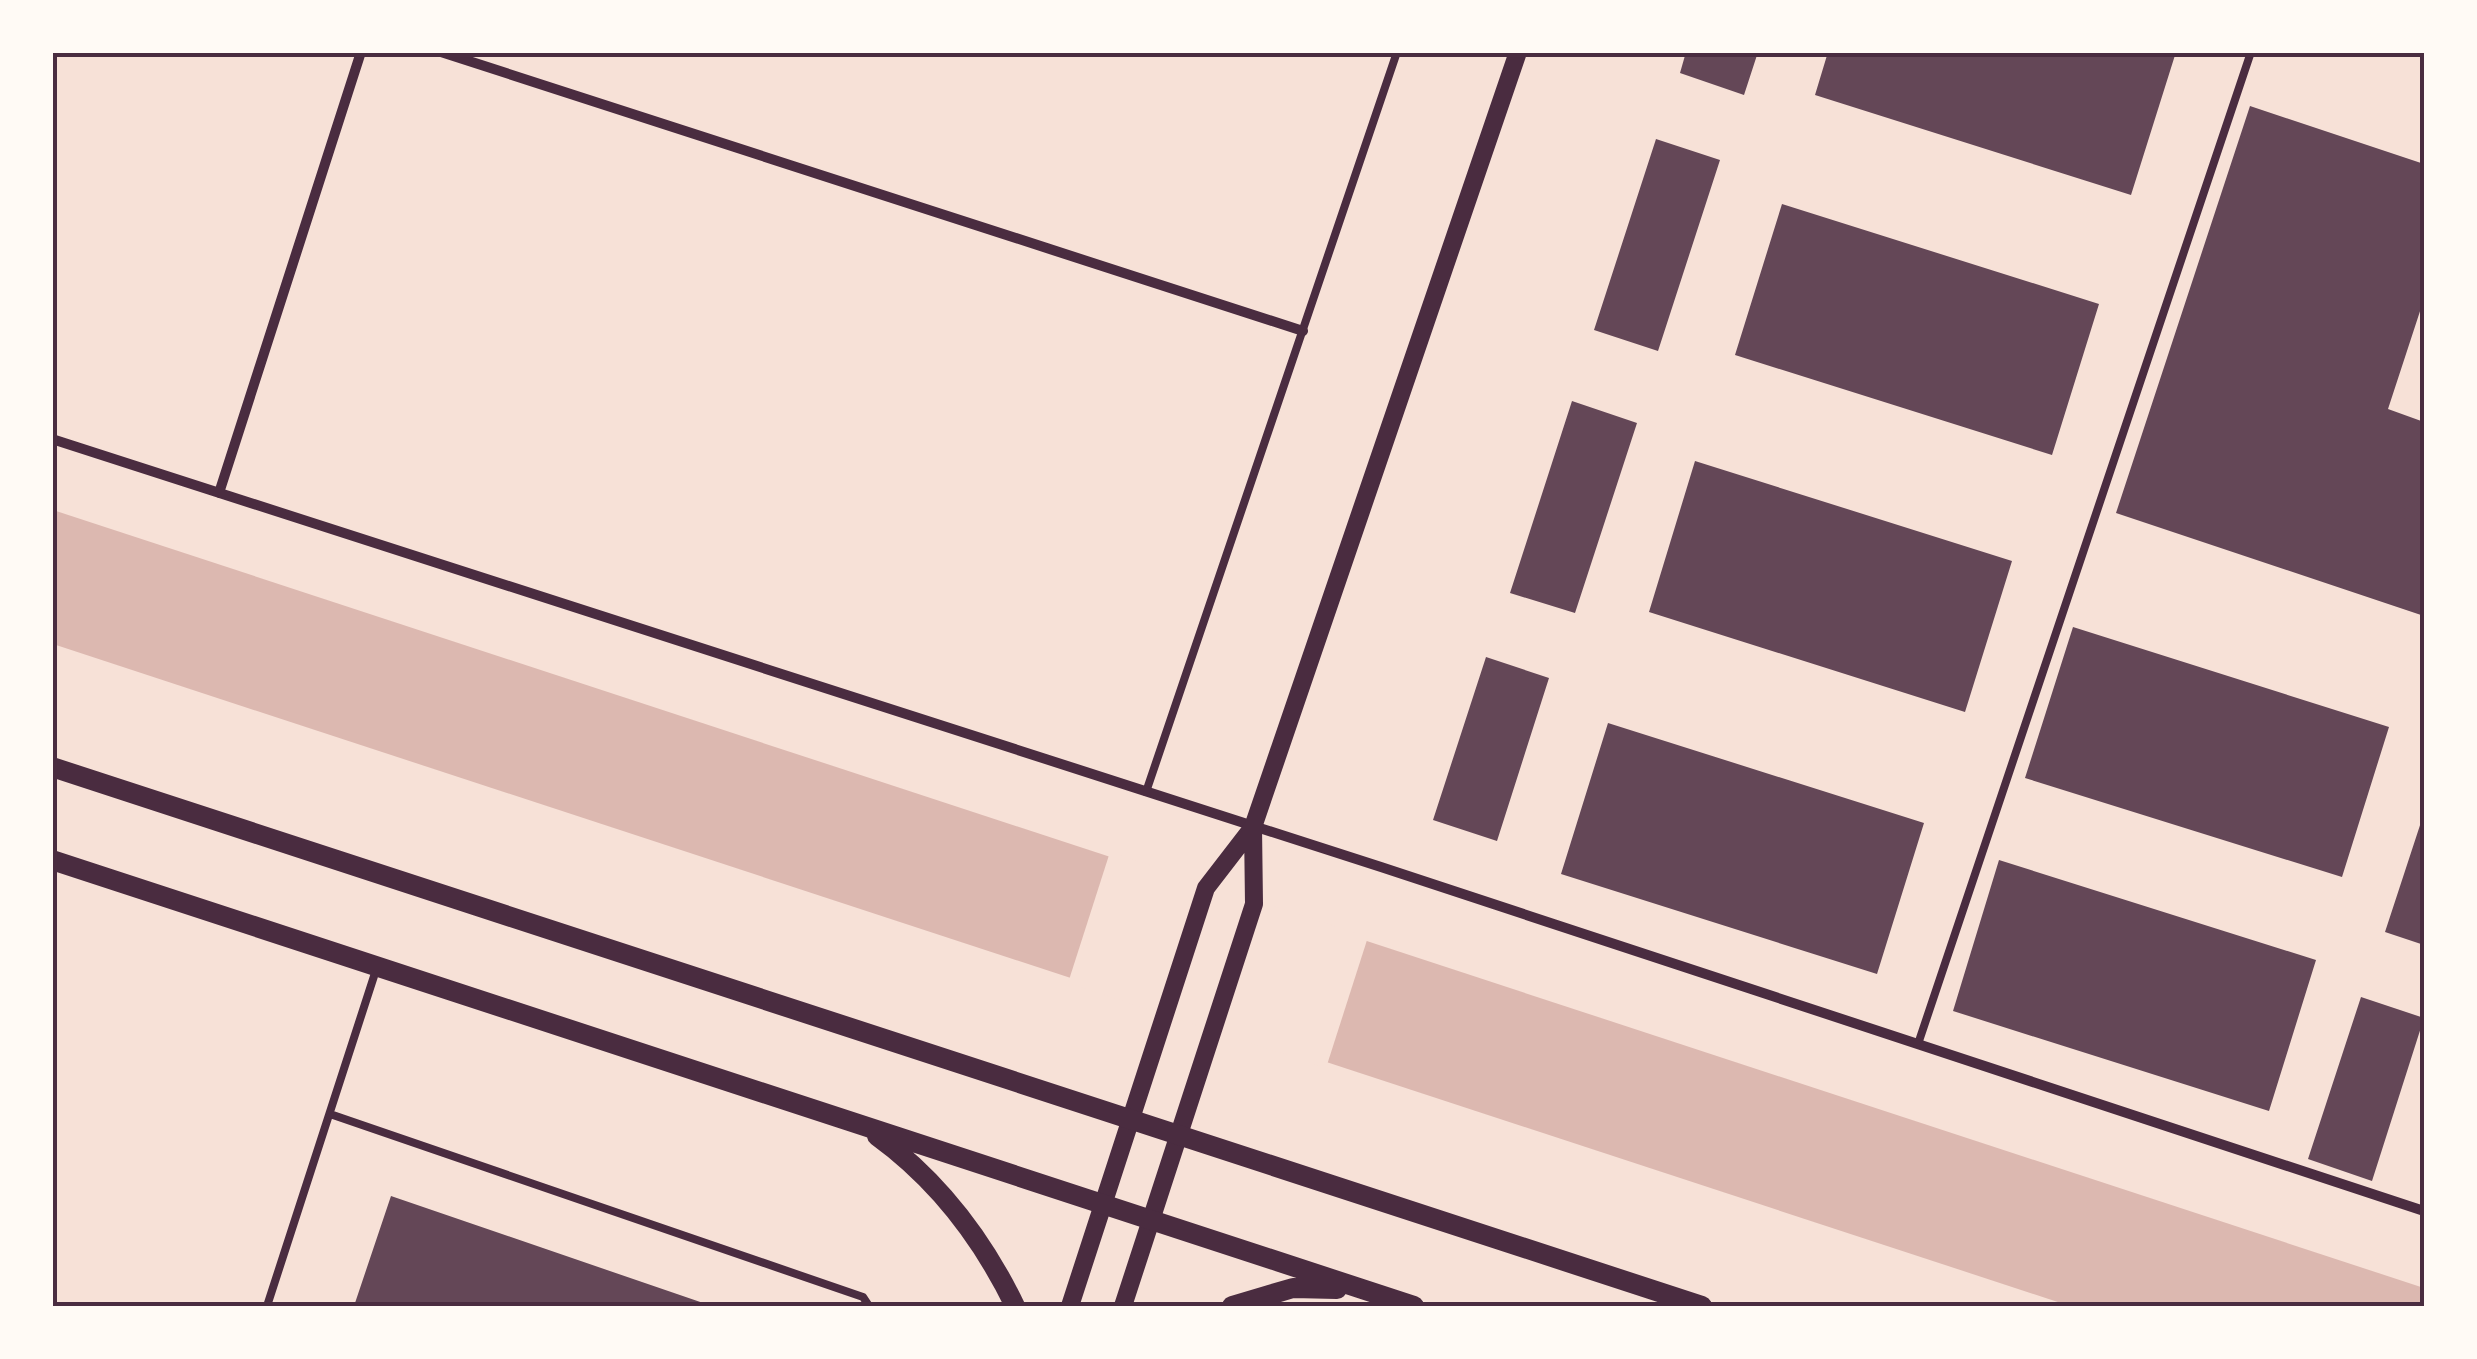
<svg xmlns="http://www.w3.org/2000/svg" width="2477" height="1359" font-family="Figtree,sans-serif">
<rect width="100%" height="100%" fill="#f7e1d7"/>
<path fill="#dcb8b0" d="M53,510L2424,1288V1306H2070L53,644Z"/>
<path fill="#f7e1d7" d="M1110,852L1368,937L1326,1068L1068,983Z"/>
<path fill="#644757" d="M1686,52H1758L1744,95L1680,73Z
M1828,52H2176L2131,195L1815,95Z
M2250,106L2424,164V299L2388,409L2424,422V616L2116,513Z
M1656,139L1720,160L1658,351L1594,330Z
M1782,204L2099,304L2052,455L1735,355Z
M1572,401L1637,423L1575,613L1510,593Z
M1695,461L2012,561L1965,712L1649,612Z
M2073,627L2389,727L2342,877L2025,778Z
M1486,657L1549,678L1497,841L1433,820Z
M1608,723L1924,823L1877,974L1561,874Z
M2424,813V945L2385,932Z
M1999,860L2316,960L2269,1111L1953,1011Z
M2361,997L2424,1018L2372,1181L2308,1159Z
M391,1196L712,1306H354Z"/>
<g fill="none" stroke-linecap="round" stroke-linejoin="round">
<path stroke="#4a2c40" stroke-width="8" d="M1146,792L1397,52
M1918,1044L2251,52
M330,1114L863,1297L869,1306
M267,1306L376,970"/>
<path stroke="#4a2c40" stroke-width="10" d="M441,52L1303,331
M52,439L1381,867L2424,1211
M219,493L361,52"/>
<path stroke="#4a2c40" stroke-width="18" d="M1070,1306L1206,888L1253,827L1518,52
M1123,1306L1254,904L1253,827"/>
<path stroke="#4a2c40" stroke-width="20" d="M52,767L1702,1306
M52,860L1414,1306
M877,1136C939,1181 982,1238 1015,1306
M1232,1306L1293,1288L1337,1289"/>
</g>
<rect width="2477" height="1359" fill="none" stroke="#fffaf5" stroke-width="110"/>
<rect x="55" y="55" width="2367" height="1249" fill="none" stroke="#4a2c40" stroke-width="4"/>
</svg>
